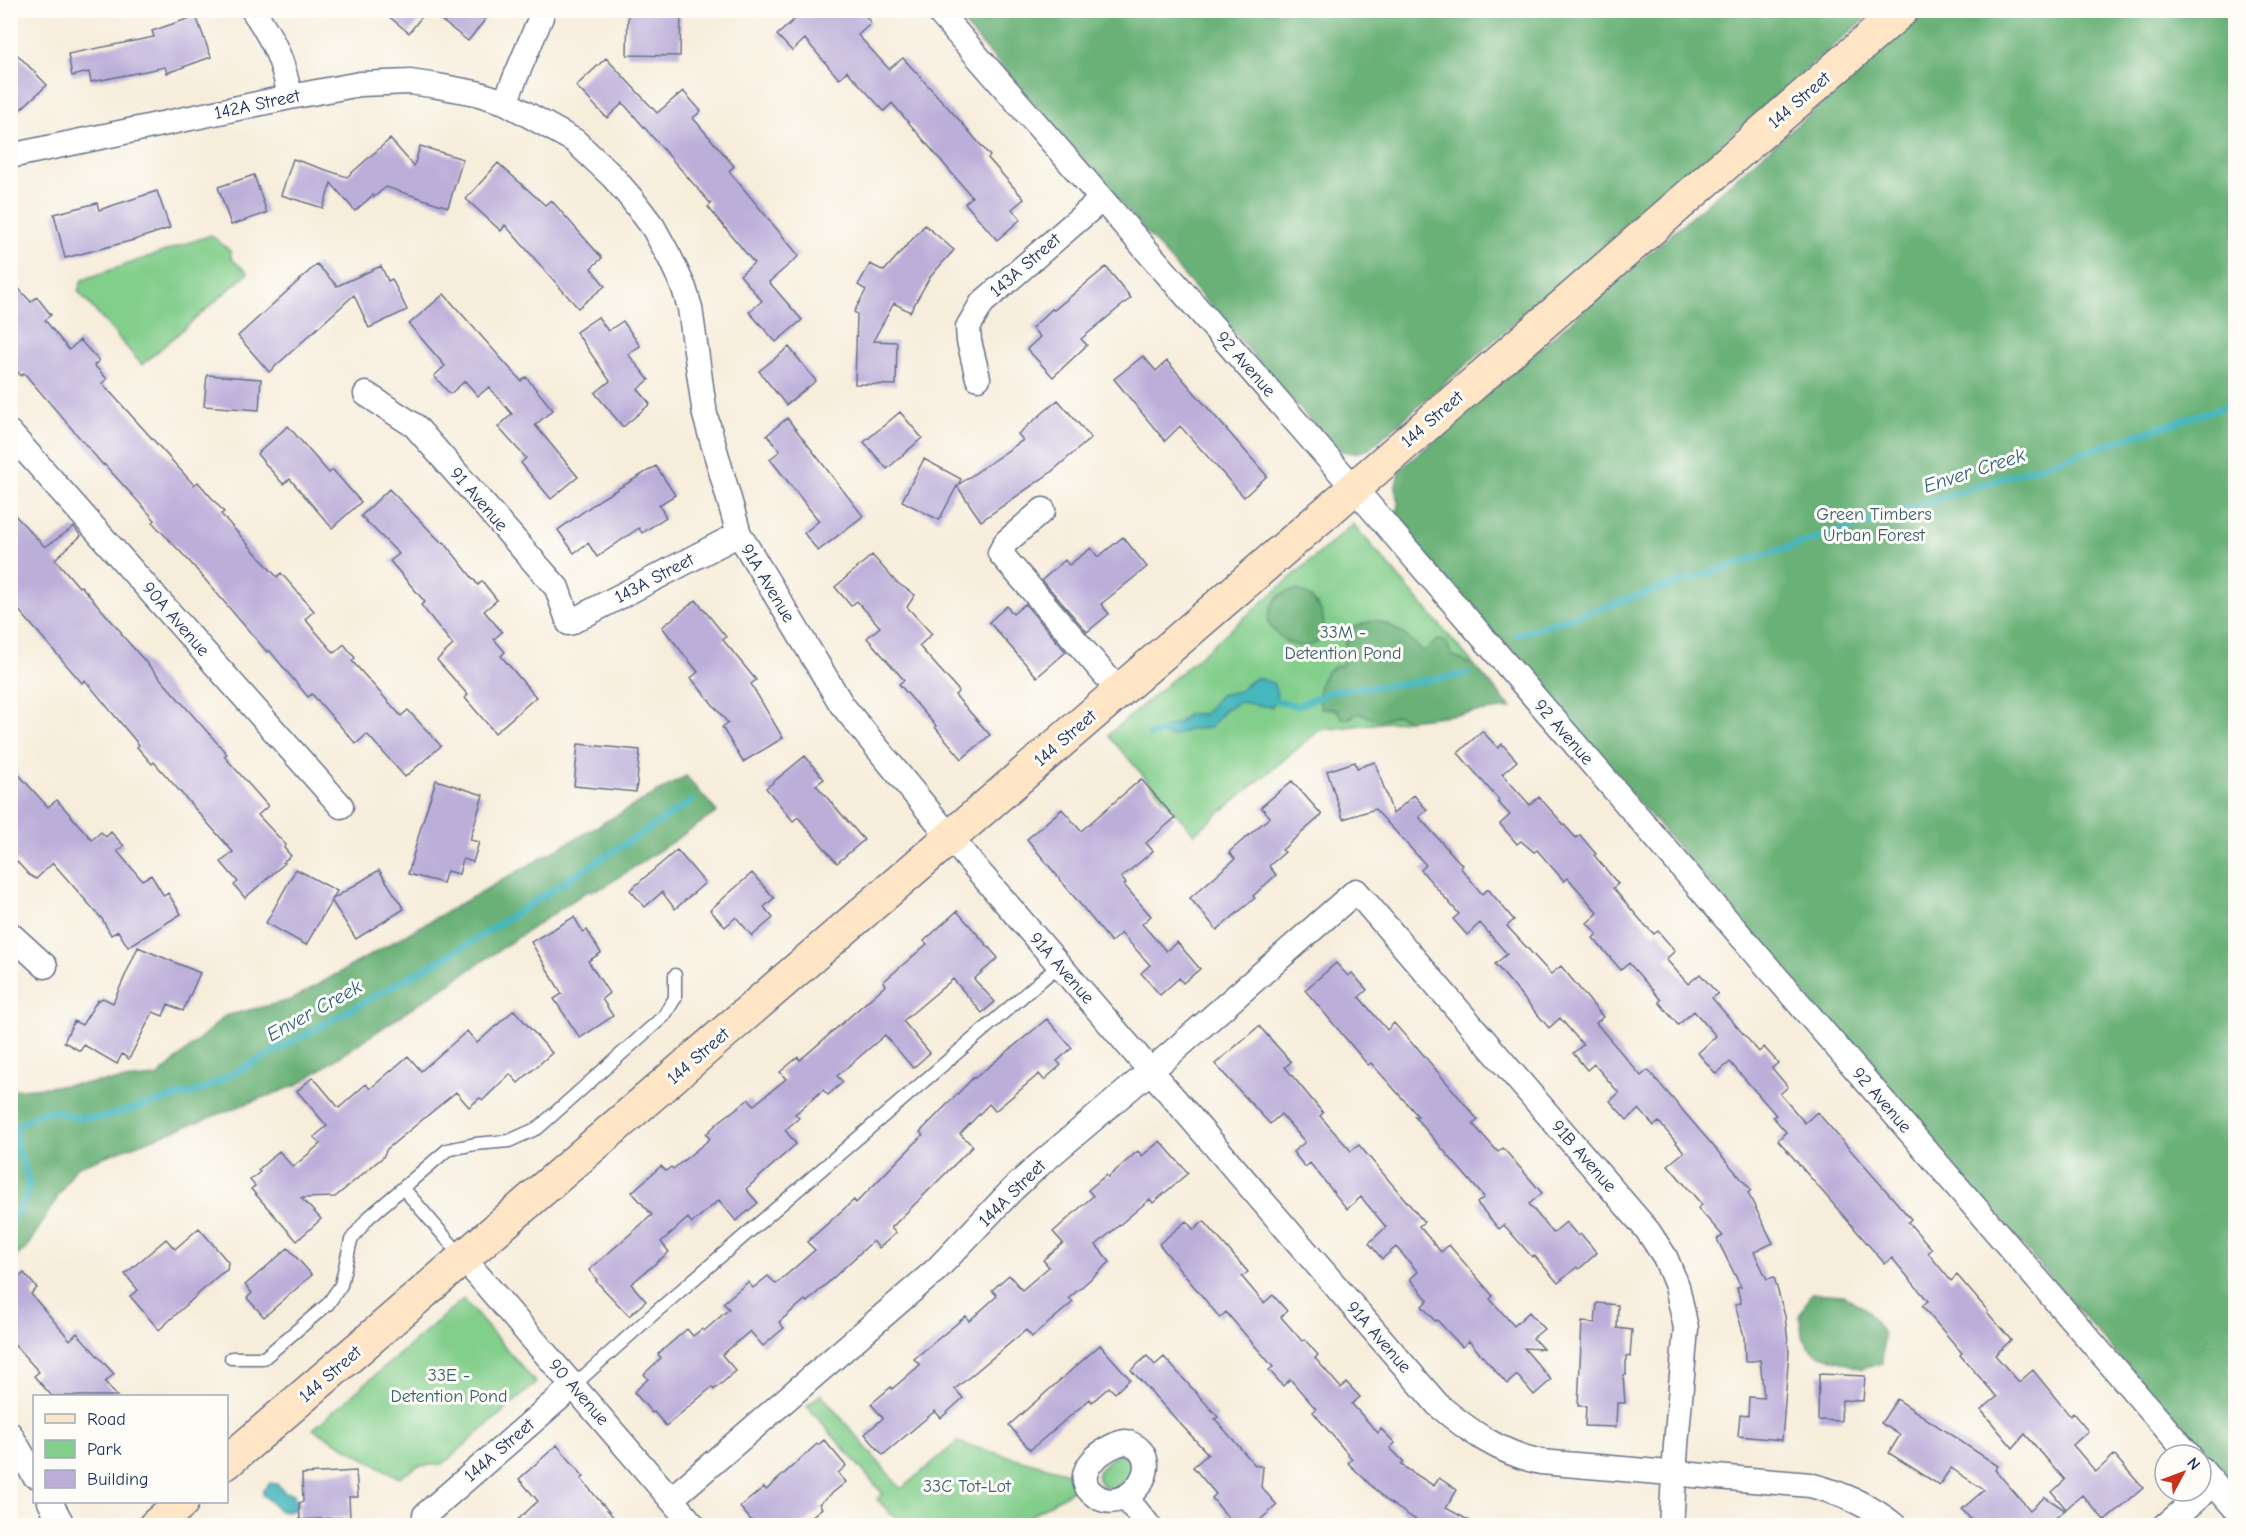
<svg xmlns="http://www.w3.org/2000/svg" width="2246" height="1536" font-family="'Comic Neue',sans-serif">
<rect width="100%" height="100%" fill="#fdfcf7"/>
<filter id="ink" filterUnits="userSpaceOnUse"><feTurbulence type="fractalNoise" baseFrequency=".0167" numOctaves="2"/><feDisplacementMap in="SourceGraphic" scale="12" xChannelSelector="R" yChannelSelector="G"/><feConvolveMatrix kernelMatrix="1 2 1 2 8 2 1 2 1" color-interpolation-filters="sRGB"/></filter>
<filter id="wash" filterUnits="userSpaceOnUse"><feTurbulence type="fractalNoise" baseFrequency=".008" numOctaves="4" result="noise"/><feDisplacementMap in="SourceGraphic" scale="24" xChannelSelector="R" yChannelSelector="G"/><feGaussianBlur stdDeviation="1.35" result="paint"/><feColorMatrix in="noise" values="0 0 0 0 0 0 0 0 0 0 0 0 0 0 0 0 0 1.4 0 .05"/><feComposite in="paint" operator="in"/></filter>
<g filter="url(#wash)">
<rect width="100%" height="100%" fill="#f7eddb"/>
<path fill="#82ce8b" stroke="#4e7e74" stroke-width="1.5" d="M211,235L230,251L232,259L248,273L142,365L78,291L82,280Z
M1353,524L1511,708L1320,730L1194,834L1108,735Z
M463,1299L536,1383L443,1464L418,1466L399,1478L313,1429Z
M821,1394L901,1489L957,1442L1072,1474L1074,1489L1016,1525H901L877,1499L883,1494L807,1406Z
M1119,1453L1130,1456L1135,1468C1130,1477 1120,1488 1109,1489C1084,1476 1105,1464 1119,1453Z"/>
<path fill="#69b177" stroke="#42706a" stroke-width="1.5" d="M953,11H1874L1369,449C1354,455 1342,454 1330,443Z
M1928,11H2235V1488L2175,1422L1399,525L1396,516L1399,505L1395,488L1400,470Z
M1298,590C1319,599 1331,620 1319,641C1300,655 1280,640 1268,623C1269,604 1278,591 1298,590Z
M1375,620C1389,624 1402,632 1413,642C1418,646 1418,649 1424,651L1438,640C1449,641 1447,647 1452,655L1467,663L1473,664L1511,708L1408,720L1398,715L1379,721L1358,713C1353,718 1348,720 1342,718L1337,710L1321,708C1315,689 1321,668 1342,665L1347,633L1353,627Z
M686,776L717,812L604,887L586,892L297,1085L76,1167L26,1249L11,1260V1090L157,1077L225,1016L291,1000Z
M1811,1293L1843,1295L1867,1310L1884,1335L1882,1363L1862,1369L1813,1352L1802,1336L1800,1315Z"/>
<path fill="#47b7be" stroke="#31738e" stroke-width="1.5" d="M1257,678L1273,683C1277,691 1279,701 1271,707L1240,702L1225,709L1210,728L1191,729L1173,736L1165,735L1166,727L1178,723L1188,714H1204L1220,695L1239,691L1252,680Z
M270,1483L277,1484L285,1492L294,1494L295,1499H298V1504L295,1505V1510L280,1511L263,1495V1490Z"/>
<g fill="none" stroke-linecap="round" stroke-linejoin="round">
<path stroke="#47b7be" stroke-width="7" d="M1517,635L2236,403
M1269,699L1297,706L1332,691L1409,683L1468,674
M1150,735L1171,730
M10,1220C51,1178 10,1163 16,1126L41,1112L57,1111L73,1117L99,1118L202,1090L298,1039L463,947L692,801"/>
</g>
<g id="blocks">
<path fill="#bbaed9" d="M381,10H427L409,33Z
M428,10H473L485,20L468,41Z
M787,10H861L871,23L858,35L889,69L903,58L961,122L990,156L988,158L1024,199L1012,209L1021,219L997,240L965,203L972,197L892,103L884,111L847,71L839,79L805,39L792,51L777,35L795,19Z
M628,11L681,12L680,56L627,55Z
M196,16L211,57L167,73L165,67L91,82L89,72L72,76L68,54L154,37L152,31Z
M10,47L47,85L10,119Z
M606,58L657,113L683,91L701,111L693,118L734,166L729,171L799,256L769,282L802,320L776,342L749,312L762,301L740,275L754,263L708,207L711,204L623,103L607,118L576,86Z
M390,139L414,166L420,146L463,159L448,207L386,187L374,197L373,195L355,211L331,183L323,208L281,195L293,159L347,177Z
M498,163L545,205L551,200L602,258L591,268L605,286L578,308L505,225L501,231L466,199Z
M254,175L267,213L231,225L218,187Z
M157,191L170,228L134,240L65,258L54,214L97,203L99,210Z
M925,225L954,250L930,277L910,312L894,303L873,341L897,342L896,385L855,384L857,314L854,312L866,290L858,285L870,264L884,271Z
M317,264L337,286L381,266L388,281L392,279L407,310L369,328L354,295L269,372L238,336Z
M1106,267L1131,298L1081,339L1087,345L1053,377L1027,349L1040,337L1032,328L1052,309L1054,310Z
M10,279L31,302L37,297L51,315L45,320L69,350L80,340L99,361L94,365L107,379L102,383L194,485L198,482L224,512L221,514L277,577L281,573L314,611L305,619L334,653L344,644L355,658L352,661L401,716L408,710L441,746L405,777L367,734L356,744L312,694L308,697L269,650L267,652L190,562L153,523L155,520L104,464L103,465L24,373L21,376L10,363Z
M444,294L521,381L526,377L553,410L535,425L578,477L551,499L521,463L526,458L498,427L512,414L489,387L478,396L465,381L450,394L434,376L445,366L409,324Z
M598,317L608,331L623,321L640,346L628,354L649,380L638,389L650,404L623,427L595,393L610,381L576,332Z
M789,347L816,381L786,405L759,371Z
M1143,356L1156,371L1167,361L1267,476L1244,497L1180,426L1165,441L1114,379Z
M207,375L261,379L259,410L204,406Z
M1058,400L1091,438L1050,473L981,521L957,486L939,520L902,501L924,459L961,479L958,485L1023,440L1018,434Z
M900,412L922,438L887,469L864,442Z
M787,418L863,516L818,551L804,533L819,521L770,459L780,451L767,435Z
M288,426L329,473L333,470L361,502L332,528L290,479L283,484L257,454Z
M656,466L675,495L659,505L666,517L642,533L639,528L597,557L588,543L574,553L558,530L601,499Z
M389,489L442,543L444,542L478,585L482,581L497,600L484,611L502,632L494,639L505,652L501,656L536,697L495,733L465,698L468,695L437,660L453,645L421,605L425,602L390,561L399,554L361,516Z
M10,510L45,547L74,527L81,536L55,559L79,587L81,586L122,633L121,634L227,754L224,756L268,806L258,815L286,845L284,848L291,856L283,862L285,863L245,898L234,885L238,882L221,862L233,852L154,762L152,764L137,747L139,745L85,680L82,683L10,600Z
M1123,537L1147,567L1101,604L1109,614L1087,632L1042,580L1065,560L1069,565L1091,548L1098,557Z
M872,555L896,582L915,595L907,607L932,634L919,646L959,691L955,695L990,735L962,759L935,727L936,726L899,684L904,680L867,638L880,627L857,601L851,606L835,587Z
M696,600L726,637L723,640L756,680L751,684L783,738L743,762L722,727L728,723L691,678L698,672L662,627Z
M1025,604L1066,652L1037,677L989,622L1007,606L1013,614Z
M1482,731L1498,748L1502,744L1517,761L1502,774L1530,805L1539,797L1576,838L1580,835L1596,854L1594,855L1618,884L1613,888L1644,924L1654,934L1658,931L1675,951L1666,959L1688,984L1700,974L1718,994L1712,998L1759,1052L1764,1047L1778,1063L1772,1068L1788,1087L1780,1094L1805,1123L1817,1112L1911,1219L1908,1222L1932,1249L1928,1253L1951,1281L1957,1275L1988,1311L1987,1312L2011,1340L1995,1355L2019,1382L2033,1370L2070,1416L2073,1413L2088,1431L2073,1445L2096,1472L2114,1455L2143,1488L2105,1521L2082,1495L2066,1509L2052,1492L2065,1480L2025,1434L2013,1448L1981,1410L1997,1397L1960,1355L1962,1353L1922,1306L1928,1301L1892,1258L1885,1264L1778,1140L1786,1132L1773,1117L1776,1115L1730,1062L1716,1074L1698,1053L1716,1036L1694,1011L1678,1025L1659,1002L1661,1000L1629,963L1621,970L1593,938L1597,934L1587,923L1598,913L1568,878L1564,881L1537,850L1534,852L1521,841L1517,844L1500,824L1510,815L1498,802L1499,800L1458,753Z
M578,744L640,750L636,792L574,786Z
M805,756L824,779L816,785L864,840L837,863L798,817L793,821L766,788Z
M1355,762L1357,768L1375,762L1393,814L1414,795L1427,810L1419,817L1462,865L1460,867L1482,894L1488,889L1514,920L1507,926L1551,974L1561,966L1603,1017L1596,1023L1641,1076L1648,1070L1751,1190L1748,1193L1773,1243L1754,1252L1767,1279L1774,1277L1785,1316L1789,1351L1782,1440L1738,1436L1740,1415L1748,1416L1749,1397L1764,1398L1760,1360L1745,1362L1744,1336L1735,1305L1741,1303L1737,1288L1741,1287L1717,1239L1723,1236L1698,1208L1702,1205L1668,1165L1684,1152L1659,1122L1654,1126L1639,1109L1627,1120L1610,1101L1619,1093L1594,1064L1587,1070L1573,1053L1583,1045L1560,1018L1549,1028L1495,964L1507,954L1480,923L1467,935L1453,919L1459,914L1421,870L1426,865L1375,809L1343,819L1327,771Z
M10,765L48,807L57,800L92,840L101,832L106,837L111,832L124,846L117,851L142,880L151,875L164,896L168,893L181,914L128,947L118,931L111,935L102,919L53,863L36,879L29,875L10,854Z
M1141,779L1175,818L1146,843L1153,851L1121,878L1126,883L1124,885L1151,916L1142,924L1166,951L1177,942L1200,969L1183,983L1179,978L1160,995L1141,973L1150,965L1121,933L1111,942L1027,839L1062,809L1081,831Z
M436,780L483,795L470,840L479,842L473,862L463,859L459,874L447,871L443,883L408,874L421,827Z
M1292,781L1322,815L1282,850L1285,852L1269,866L1276,875L1253,896L1255,898L1217,930L1190,898L1235,859L1229,852L1270,817L1261,807Z
M677,850L705,883L675,909L662,892L645,907L630,890Z
M296,869L337,891L306,945L266,923Z
M379,870L404,909L356,939L331,900Z
M752,873L774,898L764,907L773,918L752,936L736,917L725,927L710,910Z
M957,911L998,958L974,979L995,1002L982,1013L953,979L903,1021L930,1053L913,1068L885,1035L837,1076L843,1082L828,1095L823,1090L795,1114L799,1118L785,1130L796,1144L746,1189L758,1203L736,1221L719,1200L692,1223L688,1218L661,1242L669,1252L631,1284L646,1301L629,1316L596,1281L597,1280L589,1270L652,1215L632,1192L661,1166L666,1171L671,1167L673,1169L710,1139L706,1134L720,1121L749,1099L754,1105L786,1079L780,1072L798,1057L800,1060L886,985L883,982L927,944L924,941Z
M574,917L583,932L587,930L601,953L588,961L609,993L602,999L613,1016L580,1038L554,999L562,994L531,942Z
M138,947L200,973L183,1011L168,1004L163,1016L153,1012L129,1059L122,1054L117,1064L84,1045L80,1051L64,1042L74,1021L82,1025L97,1001L103,998L113,1003Z
M1336,963L1348,976L1352,973L1367,990L1359,997L1387,1030L1394,1023L1415,1047L1416,1046L1478,1120L1473,1124L1498,1152L1503,1148L1542,1193L1529,1204L1553,1233L1566,1222L1578,1236L1581,1234L1597,1253L1579,1269L1577,1267L1558,1283L1534,1255L1532,1257L1504,1225L1499,1229L1477,1203L1484,1197L1414,1116H1418L1371,1063L1368,1065L1305,990Z
M514,1010L552,1053L518,1083L510,1074L483,1100L480,1098L469,1107L456,1092L387,1149L383,1157L335,1197L301,1198L321,1219L297,1241L251,1189L255,1186L250,1180L260,1172L258,1170L279,1151L293,1167L320,1144L314,1137L327,1126L297,1091L313,1077L339,1108L366,1084L370,1089L408,1056L421,1071L467,1031L477,1043Z
M1047,1019L1072,1048L1057,1061L1061,1065L1044,1080L1039,1074L995,1111L989,1104L960,1134L973,1146L891,1228L896,1233L879,1248L873,1241L807,1302L805,1300L779,1322L784,1328L763,1346L750,1331L722,1355L736,1371L714,1390L712,1387L666,1426L654,1412L652,1413L634,1392L648,1379L644,1374L661,1358L658,1354L687,1329L693,1336L702,1329L704,1331L729,1309L723,1303L748,1282L753,1288L768,1276L776,1284L815,1250L807,1242L854,1200L856,1203L923,1135L920,1132L974,1077L975,1078Z
M1259,1026L1291,1062L1285,1067L1323,1113L1320,1116L1351,1151L1359,1145L1424,1222L1419,1226L1441,1252L1449,1245L1493,1296L1490,1299L1514,1326L1529,1312L1544,1329L1533,1338L1543,1349L1524,1348L1551,1380L1534,1395L1517,1375L1507,1384L1469,1341L1462,1347L1437,1320L1435,1321L1422,1306L1428,1300L1410,1279L1418,1272L1396,1247L1382,1259L1369,1243L1386,1227L1361,1197L1347,1209L1310,1163L1305,1167L1293,1152L1305,1142L1281,1114L1270,1124L1215,1064Z
M1160,1141L1188,1173L1153,1203L1150,1199L1096,1245L1110,1262L1069,1298L1073,1302L1032,1337L1026,1330L955,1389L963,1398L941,1418L935,1411L883,1455L865,1434L883,1418L871,1404L891,1387L892,1389L920,1365L914,1359L932,1344L966,1316L969,1321L997,1296L992,1290L1009,1275L1022,1290L1049,1267L1043,1260L1063,1243L1053,1232L1093,1196L1088,1190L1106,1175L1108,1177L1138,1151L1142,1156Z
M1186,1221L1194,1230L1204,1221L1248,1272L1242,1277L1264,1303L1273,1295L1287,1311L1281,1317L1302,1341L1305,1340L1318,1355L1315,1358L1341,1388L1347,1383L1360,1397L1352,1404L1378,1433L1381,1429L1395,1443L1390,1448L1404,1462L1401,1465L1434,1486L1439,1478L1457,1490L1446,1508L1479,1526H1425L1386,1500L1348,1463L1352,1459L1313,1412L1316,1409L1290,1379L1283,1386L1269,1370L1273,1367L1226,1312L1220,1318L1159,1244Z
M199,1228L228,1262L227,1270L219,1275L159,1330L130,1296L138,1290L125,1274L166,1239L175,1249Z
M288,1248L312,1275L264,1317L247,1298L252,1293L245,1285Z
M24,1273L37,1288L31,1294L70,1340L77,1333L114,1374L105,1382L117,1396H52L34,1376L39,1372L10,1340V1285Z
M1597,1303L1618,1305L1617,1328L1632,1330L1630,1357L1626,1356V1375H1623L1625,1403H1617L1616,1427L1585,1426L1586,1406H1578L1582,1322L1595,1323Z
M1100,1345L1130,1379L1115,1393L1109,1387L1092,1402L1090,1399L1030,1450L1009,1425Z
M1147,1356L1155,1365L1164,1357L1218,1417L1215,1419L1255,1465L1263,1467L1261,1487L1277,1505L1253,1526H1235L1212,1498L1216,1494L1193,1467L1208,1454L1131,1370Z
M1819,1374L1865,1376L1863,1401L1842,1400L1841,1421L1818,1420Z
M1897,1399L1998,1466L1995,1470L2030,1510L2045,1497L2065,1510L2046,1526H1976L1962,1509L1984,1490L1951,1468L1939,1485L1889,1453L1900,1435L1881,1423Z
M824,1440L846,1466L838,1473L846,1482L819,1504L822,1508L800,1526H756L740,1507L764,1487L766,1490L817,1444L818,1445Z
M557,1445L584,1477L581,1479L621,1526H511L538,1501L519,1479Z
M356,1471L358,1497H349L350,1517L300,1520L299,1503L303,1502L302,1474Z"/>
</g>
</g>
<g filter="url(#ink)">
<use href="#blocks" fill-opacity="0" stroke="#68728a" stroke-width="1.5"/>
<g fill="none" stroke-linecap="round" stroke-linejoin="round">
<g stroke="#68728a" stroke-width="15">
<path id="service" d="M403,1188L463,1258
M231,1358H264L328,1304L341,1285L351,1240L368,1218L447,1150L475,1144L509,1141L538,1128L664,1016L675,998V975
M573,1386L650,1317L1059,965"/>
</g>
<g stroke="#68728a" stroke-width="27">
<path id="minor" d="M253,10C274,41 283,60 290,97
M937,10L1367,503L2189,1455
M505,102L541,17
M10,156L290,97L360,84L410,82L438,86L476,93L505,102L575,141L613,177L631,198L653,227L670,258L684,288L690,308L705,415L739,534L842,705L968,859L1438,1405C1470,1432 1500,1453 1541,1462L1810,1485C1841,1493 1870,1505 1895,1526
M978,378L969,341L968,327L982,303L1102,199
M366,394L415,426L557,588L569,623L739,534
M10,433L341,806
M1043,510L1006,542L1000,553L1119,691
M10,934L45,966
M463,1258L694,1526
M10,1434L34,1475
M1126,1442C1174,1458 1124,1524 1091,1492C1070,1471 1107,1444 1126,1442Z
M2201,1469L2236,1509
M1126,1498L1149,1526
M671,1499L937,1269L1013,1189L1039,1165L1168,1056L1356,891L1648,1231L1665,1257L1677,1286L1686,1328L1676,1445L1671,1526
M50,1502L63,1526
M425,1515L573,1386
M2165,1526L2214,1484"/>
</g>
<g stroke="#68728a" stroke-width="36">
<path id="secondary" d="M226,1463L1337,503L1902,10
M155,1526L182,1502"/>
</g>
<use href="#service" stroke="#fff" stroke-width="12"/>
<use href="#minor" stroke="#fff" stroke-width="24"/>
<use href="#secondary" stroke="#fee5c5" stroke-width="33"/>
</g>
</g>
<g text-anchor="middle" stroke-width="6" stroke-linejoin="round" paint-order="stroke">
<g font-size="18" fill="#1b2f5e" stroke="#fdfcf7">
<text transform="translate(1799 100) rotate(-41)" y="6">144 Street</text>
<text transform="translate(257 104) rotate(-12)" y="6">142A Street</text>
<text transform="translate(1025 265) rotate(-41)" y="6">143A Street</text>
<text transform="translate(1246 364) rotate(49)" y="6">92 Avenue</text>
<text transform="translate(1432 419) rotate(-41)" y="6">144 Street</text>
<text transform="translate(479 499) rotate(49)" y="6">91 Avenue</text>
<text transform="translate(654 578) rotate(-28)" y="6">143A Street</text>
<text transform="translate(768 583) rotate(59)" y="6">91A Avenue</text>
<text transform="translate(176 619) rotate(49)" y="6">90A Avenue</text>
<text transform="translate(1564 732) rotate(49)" y="6">92 Avenue</text>
<text transform="translate(1065 738) rotate(-41)" y="6">144 Street</text>
<text transform="translate(1062 968) rotate(49)" y="6">91A Avenue</text>
<text transform="translate(698 1056) rotate(-41)" y="6">144 Street</text>
<text transform="translate(1882 1100) rotate(49)" y="6">92 Avenue</text>
<text transform="translate(1584 1156) rotate(49)" y="6">91B Avenue</text>
<text transform="translate(1012 1193) rotate(-45)" y="6">144A Street</text>
<text transform="translate(1379 1337) rotate(49)" y="6">91A Avenue</text>
<text transform="translate(330 1374) rotate(-41)" y="6">144 Street</text>
<text transform="translate(579 1392) rotate(49)" y="6">90 Avenue</text>
<text transform="translate(499 1450) rotate(-41)" y="6">144A Street</text>
</g>
<g font-size="18" fill="#3a5f6c" stroke="#fdfcf7">
<text x="1874" y="520">Green Timbers<tspan x="1874" dy="21">Urban Forest</tspan></text>
<text x="1343" y="638">33M -<tspan x="1343" dy="21">Detention Pond</tspan></text>
<text x="449" y="1381">33E -<tspan x="449" dy="21">Detention Pond</tspan></text>
<text x="967" y="1492">33C Tot-Lot</text>
</g>
<g font-size="20" font-style="italic" fill="#2a5f80" stroke="#fdfcf7">
<text transform="translate(1974 470) rotate(-18)" y="7">Enver Creek</text>
<text transform="translate(314 1010) rotate(-29)" y="7">Enver Creek</text>
</g>
</g>
<rect width="2246" height="1536" fill="none" stroke="#fdfcf7" stroke-width="36"/>
<rect x="33" y="1395" width="195" height="108" fill="#fdfcf7" stroke="#a3aaba" stroke-width="1.5"/>
<rect x="45" y="1414" width="30" height="9" fill="#fee5c5" stroke="#a3aaba" stroke-width="1.5"/>
<text x="87" y="1425" font-size="18" fill="#1b2f5e">Road</text>
<rect x="45" y="1440" width="30" height="18" fill="#82ce8b" stroke="#a3aaba" stroke-width="1.5"/>
<text x="87" y="1455" font-size="18" fill="#1b2f5e">Park</text>
<rect x="45" y="1470" width="30" height="18" fill="#bbaed9" stroke="#a3aaba" stroke-width="1.5"/>
<text x="87" y="1485" font-size="18" fill="#1b2f5e">Building</text>
<g transform="translate(2183 1473) rotate(49)"><circle r="28" fill="#fdfcf7" stroke="#a3aaba" stroke-width="1.5"/>
<path d="M0-4.5L10 22L0 15L-10 22Z" fill="#c8321e"/>
<text y="-9" font-size="16" font-weight="bold" text-anchor="middle" fill="#1b2f5e">N</text>
</g>
</svg>
